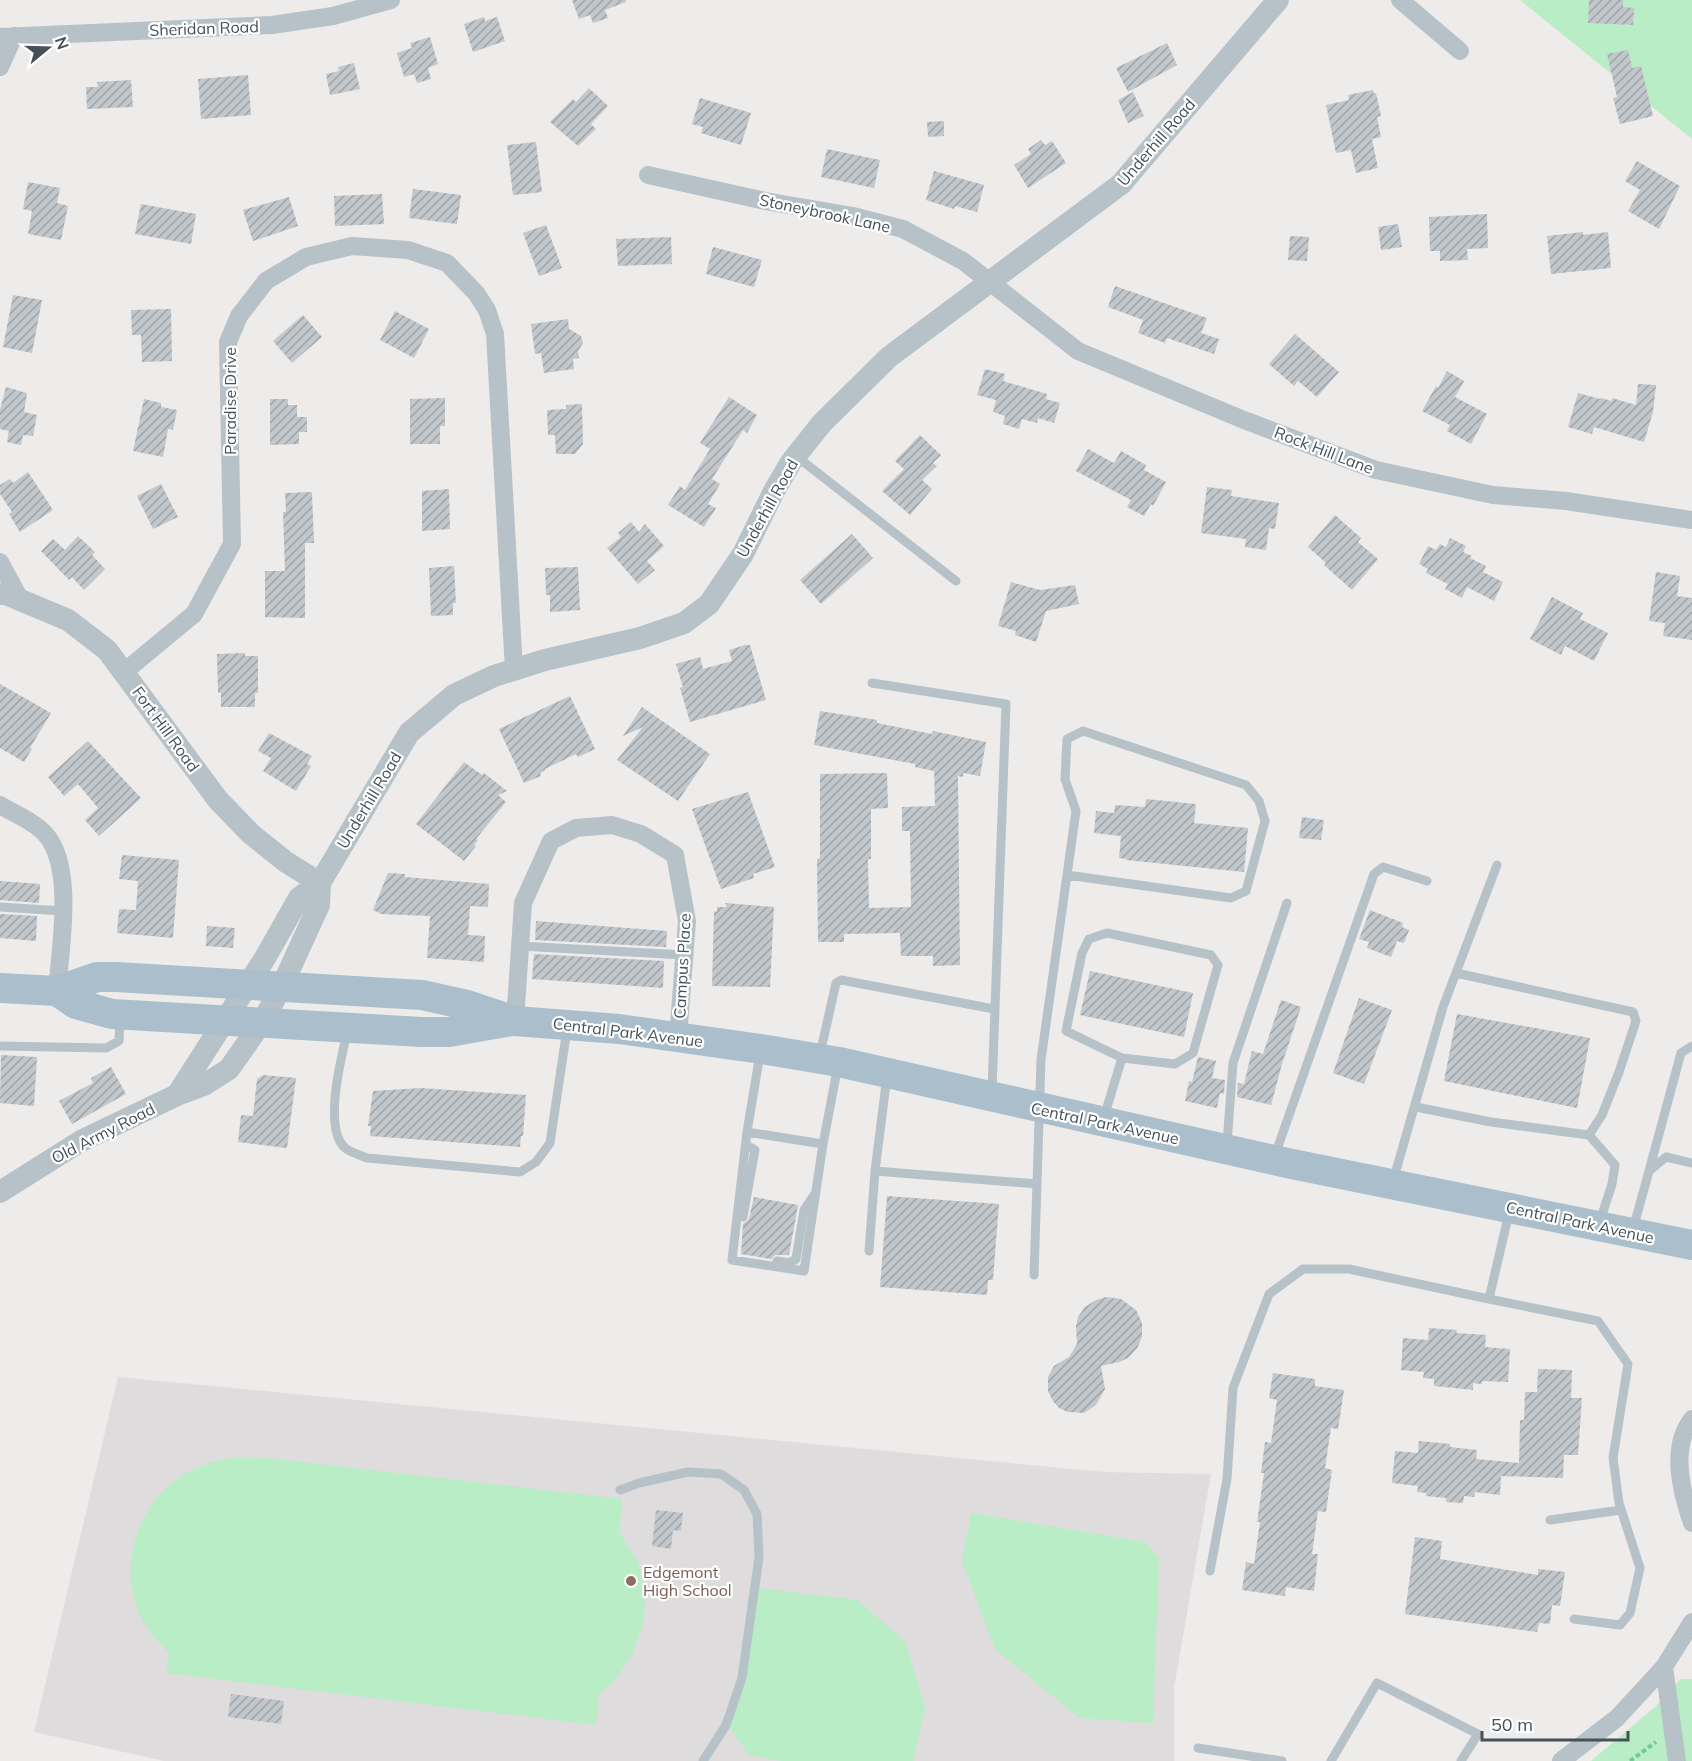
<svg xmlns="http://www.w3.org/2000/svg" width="1692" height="1761" font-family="Mulish,sans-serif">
<defs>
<pattern id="building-hatch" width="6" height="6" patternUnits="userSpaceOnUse" patternTransform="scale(1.5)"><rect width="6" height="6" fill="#c2c7cb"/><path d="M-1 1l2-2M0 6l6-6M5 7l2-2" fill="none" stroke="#9fa4a8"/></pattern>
</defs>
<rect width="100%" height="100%" fill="#eeebeb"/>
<path fill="#dfdcdd" d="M118,1377L1104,1472L1211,1474L1174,1688V1761H164L34,1732Z"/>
<path fill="#b8edc5" d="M1520,0H1692V139Z
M234,1457H258L622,1499L619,1531L639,1564L645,1604L643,1625L632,1655L617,1677L599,1694L596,1725L166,1673L169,1653C158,1642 148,1631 141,1617C117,1568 137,1503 183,1475C198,1465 216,1461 234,1457Z
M971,1513L1145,1542L1159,1558L1153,1723L1079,1718L995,1649L962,1561Z
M750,1587L857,1600L905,1641L925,1707L913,1761H781L749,1755L730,1728Z
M1681,1679H1692V1761H1591L1655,1707Z"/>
<path fill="url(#building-hatch)" d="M572,0H626V2L605,10L608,18L593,23L590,15L579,19Z
M1589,0H1623V7L1634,8L1633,25L1588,23Z
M484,17L485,21L497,17L505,41L473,52L464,24Z
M430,37L438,64L428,68L431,79L417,83L414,74L404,77L397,53L412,48L410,43Z
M1167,43L1177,65L1128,92L1116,68Z
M1628,50L1632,68L1641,66L1653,116L1620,124L1613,98L1617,97L1607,54Z
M354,63L360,89L330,95L326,74L339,71L338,67Z
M248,75L251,115L201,119L198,79Z
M131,80L133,107L87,109L86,87H98L97,82Z
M589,88L608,106L591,124L596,129L578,146L550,122L573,99L576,102Z
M1373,90L1374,94L1376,93L1381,116L1377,117L1381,137L1372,139L1378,168L1356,173L1351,150L1336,153L1326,105L1349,100L1348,95Z
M1133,92L1144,116L1128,123L1118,100Z
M700,98L751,113L741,145L701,133L703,127L692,124Z
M944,121V136L928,137L927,122Z
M1041,140L1045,145L1052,141L1066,163L1028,188L1014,165L1031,154L1028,149Z
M536,142L542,192L513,195L507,145Z
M827,149L880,160L874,188L821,177Z
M1637,161L1680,186L1659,229L1628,211L1640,190L1625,181Z
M934,171L984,185L977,212L955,206L954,209L926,200Z
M28,182L60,188L57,203L68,206L61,240L28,234L32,211L23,209Z
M413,189L461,195L457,224L409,218Z
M382,194L384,224L335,226L334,196Z
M289,197L298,226L253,241L243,210Z
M141,204L196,214L191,244L135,234Z
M1487,214L1488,248L1467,249L1468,260L1440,261V251H1430L1429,217Z
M1398,224L1402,247L1381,250L1378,227Z
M546,225L562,268L539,276L523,233Z
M1583,232V235L1608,232L1611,268L1551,274L1547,236Z
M1290,236L1309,237L1307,261L1288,260Z
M671,237L672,264L618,266L616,239Z
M713,247L762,260L754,287L706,274Z
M1115,286L1207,318L1201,333L1219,339L1214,354L1167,338L1165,343L1138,333L1143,320L1108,307Z
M13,295L42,300L32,353L3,347Z
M171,309L172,361L142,362L141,335H132L131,310Z
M395,311L429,329L414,358L380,340Z
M303,315L322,337L292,363L273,341Z
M568,319L569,329L581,336L583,343L578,351L579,358L573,359L574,369L544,373L541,353L535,354L531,324Z
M1295,334L1339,372L1317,397L1298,381L1294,386L1269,364Z
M985,369L1005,374L1003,381L1047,394L1046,399L1060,403L1054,423L1038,418L1037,423L1022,419L1019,429L1003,424L1005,416L993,412L996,400L977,395Z
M1447,371L1464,381L1455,397L1487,414L1471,444L1447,431L1450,425L1422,411L1436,386L1438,388Z
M1638,384L1656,385L1653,412L1644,442L1594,427L1592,434L1568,427L1578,393L1600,399L1601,398L1612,401V398L1636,405Z
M6,387L27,393L24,412L37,415L33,436L23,435L21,445L7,442L9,431L0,429V410Z
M729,397L757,415L747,433L743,430L712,479L720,484L708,504L716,508L704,527L668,505L680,486L685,490L710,449L700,443Z
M445,398V426H440V444H410V399Z
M144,399L161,403V407L177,410L173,430L168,429L163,457L133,451Z
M270,399H288V405H297V417H307V432H299V444L270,445Z
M582,404L583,444L575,454H556L555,435H548L547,410L566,409V405Z
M920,435L941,455L933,463L937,466L922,480L932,489L910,515L882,491L904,469L895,461Z
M1088,449L1114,463L1121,451L1146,465L1144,470L1166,482L1153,506L1151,504L1144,516L1127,507L1131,500L1076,471Z
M28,472L53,510L20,532L9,514L12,512L0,494V485L10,479L13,483Z
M161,484L178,517L153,529L137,496Z
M1207,487L1232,490L1231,496L1279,503L1275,529L1269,528L1266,550L1245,547L1246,539L1201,533Z
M449,489L450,529L422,531V491Z
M312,492L314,543H305V618L265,617V571H285L283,512H286L285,493Z
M1335,515L1361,538L1358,542L1378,559L1352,590L1324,565L1326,563L1308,547Z
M631,522L639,532L645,524L664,546L647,561L655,570L638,584L607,548L621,537L618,533Z
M852,534L873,558L821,604L800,580Z
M78,536L95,552L92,555L105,569L84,590L72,577L69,580L41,551L53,539L65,550Z
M1450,538L1466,546L1463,552L1472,556L1470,558L1486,566L1483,572L1503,582L1494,601L1467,587L1462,598L1445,589L1448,584L1426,573L1428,569L1419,564L1428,546L1436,550L1440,544L1446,547Z
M454,566L456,603H453V615L431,616L429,568Z
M578,567L580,610L550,612V595H546L545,568Z
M1656,572L1680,576L1677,596L1692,598V640L1663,636L1665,623L1649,621Z
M1011,582L1040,590L1075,585L1079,604L1046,611L1036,642L1015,635L1016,631L998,626Z
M1552,597L1583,613L1580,619L1608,633L1594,661L1565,646L1561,655L1530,639Z
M745,645H750L766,700L690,722L680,688L683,687L676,664L700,657L703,669L732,661L729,650Z
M245,653V656H258V693H255V707H221V693H218L217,654Z
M0,684L51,713L30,748L32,749L24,762L0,748Z
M570,696L595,749L578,757L576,754L545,769V770L540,773L541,776L524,783L499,729Z
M642,707L710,754L678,801L617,760L643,727L623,736Z
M820,711L877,720V723L932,734L933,731L986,742L980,776L963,773V777L958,776L960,965L933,966V956H901L900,933L844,934V942H818L817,859L820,858V774L887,773L888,808L871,809V859H868L869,908L911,907L910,831H902V807L935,806L934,771L915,767V764L814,745Z
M269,733L312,756L307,764L311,766L296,791L263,771L271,758L258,751Z
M88,741L141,798L99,836L85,820L98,808L78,784L64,796L48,777Z
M464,762L482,775L484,773L507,791L498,795L506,802L476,839L478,840L474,845L476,846L464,861L416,824Z
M748,792L775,867L753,874L754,878L721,889L692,809Z
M1146,799L1196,804L1194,823L1248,828L1244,872L1126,860V859L1119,858L1121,836L1094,833L1096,811L1114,813L1115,805L1145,807Z
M1302,817L1324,820L1321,840L1299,838Z
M122,855L179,860L173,938L117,933L119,909L136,910L138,881L119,879Z
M388,873L405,874V877L489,884L488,907L470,906L468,935L485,936L484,962L427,958L430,916L381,914L373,910Z
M0,881L40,884L39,903L0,900Z
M725,903L774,907L770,987L712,986L714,911L717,912V907H727Z
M1370,910L1403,923L1402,927L1409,930L1404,943L1397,941L1391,957L1367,948L1369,942L1359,939Z
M0,914L37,916L36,941L0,938Z
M536,921L667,931L666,947L535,940Z
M207,926L235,928L233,948L206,946Z
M534,954L664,961L663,988L532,979Z
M1090,971L1193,993L1184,1037L1080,1015Z
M1359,998L1392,1010L1364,1084L1333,1073Z
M1281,1000L1301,1007L1282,1064L1271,1105L1237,1097L1238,1083L1244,1084L1252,1051L1263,1054Z
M1457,1014L1590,1038L1577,1108L1444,1081Z
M1,1055L37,1057L34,1106L0,1103Z
M1198,1057L1216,1061L1212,1078L1225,1080L1224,1094L1220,1093L1217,1108L1185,1101L1189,1081L1192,1082Z
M111,1067L126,1094L72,1124L59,1101L93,1083L91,1078Z
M263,1075L296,1078L287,1148L238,1142L241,1115L253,1116L257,1079Z
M421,1088L526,1095L523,1136H521L520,1147L370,1136L371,1126H368L373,1091Z
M887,1196L999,1204L993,1280H988L987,1295L880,1287Z
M754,1197L798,1205L789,1255H775L771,1259L741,1254L743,1224L749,1219Z
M1106,1297L1121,1299L1136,1310L1142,1323V1336L1138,1347L1128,1358L1119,1362L1101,1366L1105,1389L1096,1405L1084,1413L1068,1412L1059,1408L1053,1401L1048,1391V1377L1054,1366L1069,1357L1077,1344L1076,1326L1078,1317L1085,1307L1096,1300Z
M1429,1328L1457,1330L1456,1333L1486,1335L1485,1347L1510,1349L1508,1382L1482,1381V1384L1473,1383V1390L1454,1388L1434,1386V1379L1423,1378L1424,1372L1401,1370L1403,1338L1428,1340Z
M1538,1369L1572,1370L1571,1398H1582L1578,1455H1564L1563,1478L1501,1476L1500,1495L1475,1492L1474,1497L1464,1496L1463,1503L1446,1502V1498L1426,1496V1493L1417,1492L1418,1486L1392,1483L1395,1451L1418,1453L1419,1441L1450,1444V1447L1477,1450L1476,1459L1519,1463L1520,1420H1524L1525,1392H1537Z
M1273,1373L1315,1379V1386L1344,1390L1338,1429L1331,1428L1325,1468L1332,1470L1326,1512L1318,1511L1312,1554H1318L1314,1591L1286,1587L1285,1596L1242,1590L1246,1562L1254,1564L1260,1522H1257L1264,1473H1261L1265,1442L1271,1443L1277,1400L1269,1398Z
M656,1510L683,1513L681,1531L673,1530L671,1549L652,1546Z
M1415,1537L1442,1541L1440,1559L1538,1575V1569L1565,1572L1560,1606L1552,1605L1550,1624L1539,1623L1537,1632L1405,1614Z
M231,1694L284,1701L281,1724L228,1717Z"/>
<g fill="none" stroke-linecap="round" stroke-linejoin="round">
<path stroke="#70cb91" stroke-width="4" stroke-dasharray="4.5 3" stroke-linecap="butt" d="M1630,1761L1656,1742"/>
<path stroke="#b6c2c8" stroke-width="9" d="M796,456L956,581
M872,683L1006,704L992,1091
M0,907L63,911
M1107,933L1211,955L1218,965L1193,1053L1175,1064L1122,1058L1066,1031L1082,953L1089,939Z
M520,946L684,955
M347,1033C341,1059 323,1128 345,1148C350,1152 360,1155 367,1158L520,1172L536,1162L550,1143L567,1029
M0,1046L106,1048L119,1041L120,1017
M760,1054L747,1132L732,1260L804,1271L823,1144L838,1065
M820,1054L836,983L841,980L994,1009
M887,1076L875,1171L1037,1184
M1416,1107L1491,1122L1589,1135L1602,1115L1619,1072L1636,1021L1633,1012L1456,973
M1104,1117L1122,1058
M747,1132L823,1144
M1589,1135L1615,1165L1612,1184L1600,1221
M1227,1144L1233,1063L1287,903
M1275,1155L1374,874L1383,867L1427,881
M1649,1171L1681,1053L1692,1046
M1393,1181L1443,1007L1497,865
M1509,1213L1489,1299L1598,1321L1628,1364L1613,1458L1619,1503L1640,1568L1630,1613L1620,1625L1574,1619
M743,1217L755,1150L746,1145
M1633,1229L1649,1171L1666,1157L1692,1163
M869,1251L875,1171
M777,1261L789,1263L796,1259L804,1210L816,1192
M1034,1275L1041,1060L1076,811L1065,779L1067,739L1083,731L1246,785L1259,801L1265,821L1246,891L1231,898L1067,875
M620,1490L639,1483L688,1472L721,1474L744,1490L757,1514L759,1557L742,1678L726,1725L703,1761
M1550,1520L1621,1510
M1210,1571L1227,1479L1233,1388L1269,1294L1303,1269H1349L1489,1299
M1198,1748L1282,1761
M1331,1761L1377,1683L1478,1734L1461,1761"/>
<path stroke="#b6c2c8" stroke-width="18" d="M1400,0L1460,51
M0,37L272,25L333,16L391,0
M0,67L14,36
M648,175L765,201L853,216L903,229L963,261L1078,351L1244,420L1376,470L1493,495L1566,501L1692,520
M0,562L21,601
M124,672L194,614L232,544L228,342L239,316L266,281L306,257L352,246L408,250L447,263L476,293L487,310L495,334L514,670
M0,805C13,813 29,819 40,829C77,858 60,949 57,991
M515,1021L523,903L551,841L576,828L612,825L641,834L675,855L687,921L678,1037
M1692,1419C1670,1447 1681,1491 1692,1523
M1664,1667L1677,1761
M1561,1761L1617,1718L1664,1667L1692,1622"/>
<path stroke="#b6c2c8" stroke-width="22" d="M0,594H6L68,620L107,650L218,800L251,834L286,862L320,883
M177,1095L265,958L299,898L320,883L409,733L454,695L494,676L545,660L640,638L684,623L709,604L743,554L774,491L791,462L822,423L889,357L1121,184L1278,0
M0,1192L81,1141L177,1095L204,1085L229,1069L262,1022L282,986L319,905L320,883"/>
<path stroke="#aabfcb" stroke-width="30" d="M0,988L57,991L97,977H116L422,995L467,1005L515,1021L619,1029L761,1049L839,1062L1287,1163L1692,1245
M57,991L76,1004L112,1014L421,1032H449L512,1021"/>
</g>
<circle fill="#8d6e63" stroke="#fff" stroke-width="2" cx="631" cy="1581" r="6"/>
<g text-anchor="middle" stroke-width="4.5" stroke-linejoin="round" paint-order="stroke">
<g font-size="16" fill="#445158" stroke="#fff">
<text transform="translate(204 28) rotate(-2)" y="6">Sheridan Road</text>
<text transform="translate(1156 142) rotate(-49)" y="6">Underhill Road</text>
<text transform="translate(825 213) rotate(12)" y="6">Stoneybrook Lane</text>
<text transform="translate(230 401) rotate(-90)" y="6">Paradise Drive</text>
<text transform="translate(1324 450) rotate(21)" y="6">Rock Hill Lane</text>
<text transform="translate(767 508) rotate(-61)" y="6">Underhill Road</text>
<text transform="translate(166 729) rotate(54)" y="6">Fort Hill Road</text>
<text transform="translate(369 800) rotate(-59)" y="6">Underhill Road</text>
<text transform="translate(682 966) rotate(-87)" y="6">Campus Place</text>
<text transform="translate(628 1032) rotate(7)" y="6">Central Park Avenue</text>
<text transform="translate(1105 1123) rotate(12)" y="6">Central Park Avenue</text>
<text transform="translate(103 1133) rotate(-27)" y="6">Old Army Road</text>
<text transform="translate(1580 1222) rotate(12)" y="6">Central Park Avenue</text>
</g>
<g font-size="16" fill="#785e54" stroke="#fff" text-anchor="start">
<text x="643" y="1578">Edgemont<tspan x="643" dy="18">High School</tspan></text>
</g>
</g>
<g transform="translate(48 48) rotate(71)" stroke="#ffffff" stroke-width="4.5" paint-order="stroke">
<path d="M0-4.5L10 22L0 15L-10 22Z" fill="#445158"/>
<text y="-9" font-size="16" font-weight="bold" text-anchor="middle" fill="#445158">N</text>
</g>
<path d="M1482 1731v9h146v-9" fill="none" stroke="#445158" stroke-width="3"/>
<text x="1491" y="1731" font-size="18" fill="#445158" stroke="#ffffff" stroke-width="4.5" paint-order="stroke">50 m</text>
</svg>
